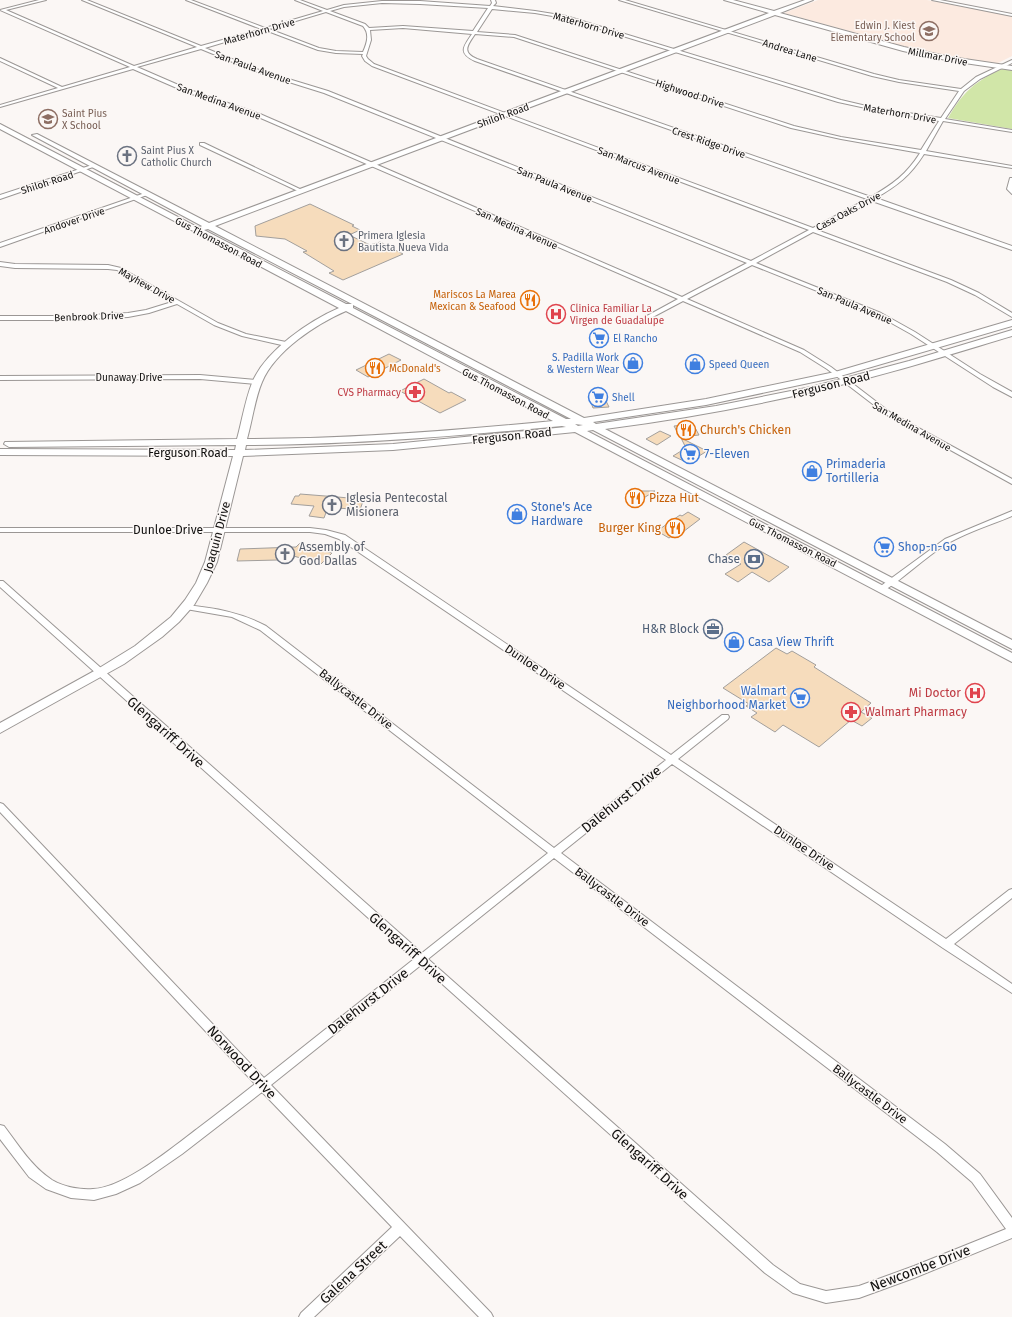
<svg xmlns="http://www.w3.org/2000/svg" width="1012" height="1317" font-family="'Fira Sans',sans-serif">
<rect width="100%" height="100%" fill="#fbf7f5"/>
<path fill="#fceae0" d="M818,0H927L1012,16V56L998,63H993L921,51L784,13Z"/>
<path fill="#d1e6a8" d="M1002,69L1012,70V129L948,118C962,93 975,81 1002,69Z"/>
<path fill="#f6dcbc" stroke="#a29f9c" d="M310,204L354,225L352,226L360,230L349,235L370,245L380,242L403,254L343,280L329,273L334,271L303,252L307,251L285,239L256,236L255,226Z
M389,354L401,360L368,377L356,370Z
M424,379L449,393L451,392L466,400L440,413L400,391Z
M605,399L609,407L593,408L590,400Z
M693,424L699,435L680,437L674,426Z
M660,431L671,436L657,445L646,439Z
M681,438L707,451L688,463L673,456L686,448Z
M639,491H655L637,502L628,497Z
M300,494L338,497L359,499V501H363L360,510L328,507L324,518L309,516L314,506L291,504L295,496H299Z
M688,512L700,519L675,538L672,536L669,538L657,531L680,515L682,516Z
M744,542L789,567L769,582L752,572L738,582L725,574L741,564L726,555Z
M300,543L332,553L321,564L280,552L278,560L237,561L240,549L296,547Z
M776,648L787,654L792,651L816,665L814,667L871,703L861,712L872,718L862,726L851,720L819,747L783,725L775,732L751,717L757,713L746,706L749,704L723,688Z"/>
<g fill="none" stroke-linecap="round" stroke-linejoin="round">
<g stroke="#9b9795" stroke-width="2">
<path id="street" d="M39,0H46L6,10L134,66L197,47L82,0H87L201,46L261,29L186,0H191L265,28L323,11L295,0H300L327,10L344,5L382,1H420L490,6L492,3L491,0H495L496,3L493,6L535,11L566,16L841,100L875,108L941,118L959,91L899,82L872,76L619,0H625L874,74L899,80L961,89L976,77L1012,60V63L980,79L964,91L945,119L1012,130V132L943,121L926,151L1012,166V168L924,154C910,176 898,185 876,198L1012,246V250L872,201L817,230L951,280L979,293L1012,313V317L975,295L947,282L813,232L756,263L881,313L915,332L980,374L1012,392V397L993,387L911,334L877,315L752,265L687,299L804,350L831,367L891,413L1012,479V484L887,415L827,369L800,352L683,301L649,319H645V317L678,299L256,116L186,92L133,69L0,107V105L58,88L0,61V58L62,87L130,67L0,10ZM382,3L420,4L488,8L473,31L403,26L369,28L365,24L330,11L344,7ZM492,9L535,13L564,18L838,102L875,110L939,121L921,150L841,137L794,126L515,35L477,32ZM326,12L363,26C370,34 367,43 363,52L336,51L319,48L269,29ZM403,28L472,34C464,46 457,53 475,61L867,199L813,228L374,64L368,59L366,56L371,40L370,30ZM265,30L318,50L336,53L363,54L362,56L365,61L372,66L809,230L751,261L328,91L259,70L205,48ZM475,34L514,37L791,128L841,139L920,153C906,175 893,184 871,197L477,59C461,52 468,45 475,34ZM201,49L257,72L324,93L747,263L682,297L260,114L190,90L137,67Z
M932,0H940L1012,14V16Z
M200,143H204L304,191L300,192L200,145Z
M92,165L96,166L0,199V195Z
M1010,178H1012V194L1007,189Z
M145,193L150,194L0,247V243Z
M0,262L15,264L108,265L121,268L218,323L246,334L286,342L289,344L286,346L242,336L214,325L177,304L149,313L128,317L71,320H0V316H71L128,313L146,310L172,302L117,270L108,269L15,268L0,266Z
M200,375L257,380L260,382L257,384L200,379L0,380V376Z
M1012,511V516C989,526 963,533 942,547C922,560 905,577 885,590H882L878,588L945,539Z
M0,528H310L326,530L345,535L671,755L722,715H728L729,717L728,719L678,759L946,939L1009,890L1012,889V898L954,944L1012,984V993L943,948L672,764L561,853L945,1144L980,1174L1012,1218V1238L914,1278L859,1298L826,1303L793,1293L765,1273L421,965L271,1085L491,1313L493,1317H479L400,1236L314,1317H299L301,1313L392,1227L262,1092L182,1154L140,1183L116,1194L94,1200L71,1198L46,1189L29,1177L0,1139V1125L4,1126C19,1146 32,1167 52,1180C64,1187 80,1190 93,1189C124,1188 173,1147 197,1129C217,1114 236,1099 255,1084L0,812V803L3,804L264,1078L414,959L0,587V581H3L422,953L548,853L260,630L232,617L186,609L182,607L183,605H186C214,608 240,612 266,626L554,848L666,760L339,539L325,534L310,532H0ZM554,858L937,1152L972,1182L1006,1229L914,1266L859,1286L826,1291L800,1284L773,1265L428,959Z"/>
</g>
<g stroke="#9b9795" stroke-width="2">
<path id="secondary" d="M724,0H733L774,11L805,0H813L780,13L904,47L951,57L1012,66V70L951,61L903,51L775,15L215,226L584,418L706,399L835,372L1012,320V326L837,377L706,405L593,422L596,424L716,406L811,387L909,361L1012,330V336C945,356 879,377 811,392C743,408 674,420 605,429L1012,640V649L593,430L587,431L1012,653V662L575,432L393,450L243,456L217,562L207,583L194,605L179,622L162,637L124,664L0,733V723L96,670L135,646L171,617L185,600L196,583L205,562L233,456L0,455V449L235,450L236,445L9,447L4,444L5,442L237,439C242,421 245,401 252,383C265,351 309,321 339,308L0,129V124L199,228L202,226L32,135L37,134L209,223L769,13ZM208,229L352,304H346L204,230ZM353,305L571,419H566L353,308ZM346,311L553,421C452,431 349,439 247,439C252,422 255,398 262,382C275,351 316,324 346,311ZM575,424L583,425L578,426ZM562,426L566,427L393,444L245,450L246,445C351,445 457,436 562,426Z"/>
</g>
<use href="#street" fill="#fff" fill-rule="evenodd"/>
<use href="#secondary" fill="#fff" fill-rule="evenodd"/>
</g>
<defs>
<g id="school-ring" transform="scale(1)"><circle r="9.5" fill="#fbf7f5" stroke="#8d6e63" stroke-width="1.5"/><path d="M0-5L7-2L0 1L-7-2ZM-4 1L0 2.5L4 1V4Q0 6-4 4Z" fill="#8d6e63"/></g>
<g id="church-ring" transform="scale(1)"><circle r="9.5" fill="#fbf7f5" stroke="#6b7280" stroke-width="1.5"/><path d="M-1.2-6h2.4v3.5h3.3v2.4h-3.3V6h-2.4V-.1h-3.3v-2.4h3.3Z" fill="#6b7280"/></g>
<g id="restaurant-ring" transform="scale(1)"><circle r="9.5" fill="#fbf7f5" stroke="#e8710a" stroke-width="1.5"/><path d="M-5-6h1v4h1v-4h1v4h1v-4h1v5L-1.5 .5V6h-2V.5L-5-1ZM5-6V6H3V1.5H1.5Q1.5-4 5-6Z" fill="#e8710a"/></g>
<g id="hospital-ring" transform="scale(1)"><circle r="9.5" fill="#fbf7f5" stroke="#e0444e" stroke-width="1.5"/><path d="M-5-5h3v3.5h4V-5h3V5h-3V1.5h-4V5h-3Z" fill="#e0444e"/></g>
<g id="supermarket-ring" transform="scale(1)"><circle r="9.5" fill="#fbf7f5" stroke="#3f7fe0" stroke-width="1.5"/><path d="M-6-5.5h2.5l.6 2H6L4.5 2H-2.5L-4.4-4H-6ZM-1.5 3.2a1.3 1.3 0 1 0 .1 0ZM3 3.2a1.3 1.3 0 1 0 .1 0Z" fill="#3f7fe0"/></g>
<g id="shop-ring" transform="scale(1)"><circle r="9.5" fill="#fbf7f5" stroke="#3f7fe0" stroke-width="1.5"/><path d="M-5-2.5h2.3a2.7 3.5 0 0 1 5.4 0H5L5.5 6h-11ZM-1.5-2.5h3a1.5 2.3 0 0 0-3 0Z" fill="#3f7fe0"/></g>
<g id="pharmacy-ring" transform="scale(1)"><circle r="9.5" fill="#fbf7f5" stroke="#e0444e" stroke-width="1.5"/><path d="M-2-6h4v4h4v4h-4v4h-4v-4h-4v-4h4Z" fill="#e0444e"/></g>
<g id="bank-ring" transform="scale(1)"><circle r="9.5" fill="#fbf7f5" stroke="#5c6f8a" stroke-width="1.5"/><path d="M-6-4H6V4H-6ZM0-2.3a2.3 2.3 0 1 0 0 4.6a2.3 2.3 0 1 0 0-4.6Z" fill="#5c6f8a"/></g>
<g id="office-ring" transform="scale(1)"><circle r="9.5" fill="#fbf7f5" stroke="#5c6f8a" stroke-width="1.5"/><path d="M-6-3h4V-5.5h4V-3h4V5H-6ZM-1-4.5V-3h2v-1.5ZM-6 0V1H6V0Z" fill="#5c6f8a"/></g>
</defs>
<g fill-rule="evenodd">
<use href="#school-ring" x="929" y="31"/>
<use href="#school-ring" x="48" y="119"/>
<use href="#church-ring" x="127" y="156"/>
<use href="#church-ring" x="344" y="241"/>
<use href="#restaurant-ring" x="530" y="300"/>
<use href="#hospital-ring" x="556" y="314"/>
<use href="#supermarket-ring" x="599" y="338"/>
<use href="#shop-ring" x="633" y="363"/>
<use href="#shop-ring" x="695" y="364"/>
<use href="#restaurant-ring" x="375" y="368"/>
<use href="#pharmacy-ring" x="415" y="392"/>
<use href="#supermarket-ring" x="598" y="397"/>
<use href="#restaurant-ring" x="686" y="430"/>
<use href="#supermarket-ring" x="690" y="454"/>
<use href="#shop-ring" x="812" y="471"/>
<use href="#restaurant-ring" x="635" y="498"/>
<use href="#church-ring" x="332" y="505"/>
<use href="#shop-ring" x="517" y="514"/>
<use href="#restaurant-ring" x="675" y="528"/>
<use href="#supermarket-ring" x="884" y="547"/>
<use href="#church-ring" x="285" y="554"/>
<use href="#bank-ring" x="754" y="559"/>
<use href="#office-ring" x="713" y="629"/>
<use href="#shop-ring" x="734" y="642"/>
<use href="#hospital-ring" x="975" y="693"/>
<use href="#supermarket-ring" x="800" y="698"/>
<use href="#pharmacy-ring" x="851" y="712"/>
</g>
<g text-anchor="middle" stroke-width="3" stroke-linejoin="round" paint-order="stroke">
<g font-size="10" fill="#100f0e" stroke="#fbf7f5">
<text transform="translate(589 25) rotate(16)" y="4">Materhorn Drive</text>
<text transform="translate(259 31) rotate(-16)" y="4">Materhorn Drive</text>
<text transform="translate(790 50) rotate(17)" y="4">Andrea Lane</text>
<text transform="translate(938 56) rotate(11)" y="4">Millmar Drive</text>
<text transform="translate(253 67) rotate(20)" y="4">San Paula Avenue</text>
<text transform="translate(690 93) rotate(18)" y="4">Highwood Drive</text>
<text transform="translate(219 101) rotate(20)" y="4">San Medina Avenue</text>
<text transform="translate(900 113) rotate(10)" y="4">Materhorn Drive</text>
<text transform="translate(503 115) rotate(-20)" y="4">Shiloh Road</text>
<text transform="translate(709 142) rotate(19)" y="4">Crest Ridge Drive</text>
<text transform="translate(639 165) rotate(21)" y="4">San Marcus Avenue</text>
<text transform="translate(47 182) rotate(-18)" y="4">Shiloh Road</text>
<text transform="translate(555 184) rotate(22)" y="4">San Paula Avenue</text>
<text transform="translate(848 211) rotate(-28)" y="4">Casa Oaks Drive</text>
<text transform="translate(74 220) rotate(-19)" y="4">Andover Drive</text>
<text transform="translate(517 228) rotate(24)" y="4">San Medina Avenue</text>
<text transform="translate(219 242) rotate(28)" y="4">Gus Thomasson Road</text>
<text transform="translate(147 285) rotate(29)" y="4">Mayhew Drive</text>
<text transform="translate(855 305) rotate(23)" y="4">San Paula Avenue</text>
<text transform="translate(89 316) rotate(-2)" y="4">Benbrook Drive</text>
<text x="129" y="381">Dunaway Drive</text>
<text transform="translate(506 393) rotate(28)" y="4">Gus Thomasson Road</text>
<text transform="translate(912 426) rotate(30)" y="4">San Medina Avenue</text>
<text transform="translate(793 542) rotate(27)" y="4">Gus Thomasson Road</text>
</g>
<g font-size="10" fill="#785e54" stroke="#fbf7f5" text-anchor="end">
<text x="915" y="29">Edwin J. Kiest<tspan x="915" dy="12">Elementary School</tspan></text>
<text x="62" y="117" text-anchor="start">Saint Pius<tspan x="62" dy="12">X School</tspan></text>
</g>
<g font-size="10" fill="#5b616d" stroke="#fbf7f5" text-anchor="start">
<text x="141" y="154">Saint Pius X<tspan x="141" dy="12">Catholic Church</tspan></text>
<text x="358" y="239">Primera Iglesia<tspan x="358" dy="12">Bautista Nueva Vida</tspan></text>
</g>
<g font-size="10" fill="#c56008" stroke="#fbf7f5" text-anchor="end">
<text x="516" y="298">Mariscos La Marea<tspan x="516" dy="12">Mexican &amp; Seafood</tspan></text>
<text x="389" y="372" text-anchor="start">McDonald's</text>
</g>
<g font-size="10" fill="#be3a42" stroke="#fbf7f5" text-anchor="start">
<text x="570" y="312">Clinica Familiar La<tspan x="570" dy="12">Virgen de Guadalupe</tspan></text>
<text x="401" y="396" text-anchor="end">CVS Pharmacy</text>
</g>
<g font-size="10" fill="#366cbe" stroke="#fbf7f5" text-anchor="start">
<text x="613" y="342">El Rancho</text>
<text x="619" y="361" text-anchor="end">S. Padilla Work<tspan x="619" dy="12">&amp; Western Wear</tspan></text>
<text x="709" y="368">Speed Queen</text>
<text x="612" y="401">Shell</text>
</g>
<g font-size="12" fill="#100f0e" stroke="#fbf7f5">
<text transform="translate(831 385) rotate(-14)" y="4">Ferguson Road</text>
<text transform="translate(512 436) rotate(-6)" y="4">Ferguson Road</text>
<text x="188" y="457">Ferguson Road</text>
<text x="168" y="534">Dunloe Drive</text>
<text transform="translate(217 537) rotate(-75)" y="4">Joaquin Drive</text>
<text transform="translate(535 667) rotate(34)" y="4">Dunloe Drive</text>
<text transform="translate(356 699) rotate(38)" y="4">Ballycastle Drive</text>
<text transform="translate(804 848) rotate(34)" y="4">Dunloe Drive</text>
<text transform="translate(612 897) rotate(37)" y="4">Ballycastle Drive</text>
<text transform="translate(870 1094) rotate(37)" y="4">Ballycastle Drive</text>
</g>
<g font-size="12" fill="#c56008" stroke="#fbf7f5" text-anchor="start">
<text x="700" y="434">Church's Chicken</text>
<text x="649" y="502">Pizza Hut</text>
<text x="661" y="532" text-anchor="end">Burger King</text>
</g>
<g font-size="12" fill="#366cbe" stroke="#fbf7f5" text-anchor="start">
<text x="704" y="458">7-Eleven</text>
<text x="826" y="468">Primaderia<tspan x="826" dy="14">Tortilleria</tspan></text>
<text x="531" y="511">Stone's Ace<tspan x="531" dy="14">Hardware</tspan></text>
<text x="898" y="551">Shop-n-Go</text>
<text x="748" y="646">Casa View Thrift</text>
<text x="786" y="695" text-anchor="end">Walmart<tspan x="786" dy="14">Neighborhood Market</tspan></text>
</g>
<g font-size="12" fill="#5b616d" stroke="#fbf7f5" text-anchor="start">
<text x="346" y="502">Iglesia Pentecostal<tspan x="346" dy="14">Misionera</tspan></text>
<text x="299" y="551">Assembly of<tspan x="299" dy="14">God Dallas</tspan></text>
</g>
<g font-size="12" fill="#4e5e75" stroke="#fbf7f5" text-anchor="end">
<text x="740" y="563">Chase</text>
<text x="699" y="633">H&amp;R Block</text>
</g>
<g font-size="12" fill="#be3a42" stroke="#fbf7f5" text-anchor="end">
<text x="961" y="697">Mi Doctor</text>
<text x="865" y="716" text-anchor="start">Walmart Pharmacy</text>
</g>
<g font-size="14" fill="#100f0e" stroke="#fbf7f5">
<text transform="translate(166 732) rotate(42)" y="5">Glengariff Drive</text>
<text transform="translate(621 799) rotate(-39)" y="5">Dalehurst Drive</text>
<text transform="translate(408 948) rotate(42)" y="5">Glengariff Drive</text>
<text transform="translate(368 1001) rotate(-38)" y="5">Dalehurst Drive</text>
<text transform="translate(242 1062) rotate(47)" y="5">Norwood Drive</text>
<text transform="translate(650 1164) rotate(42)" y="5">Glengariff Drive</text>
<text transform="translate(920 1268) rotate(-21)" y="5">Newcombe Drive</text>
<text transform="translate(353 1272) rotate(-43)" y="5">Galena Street</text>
</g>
</g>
</svg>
